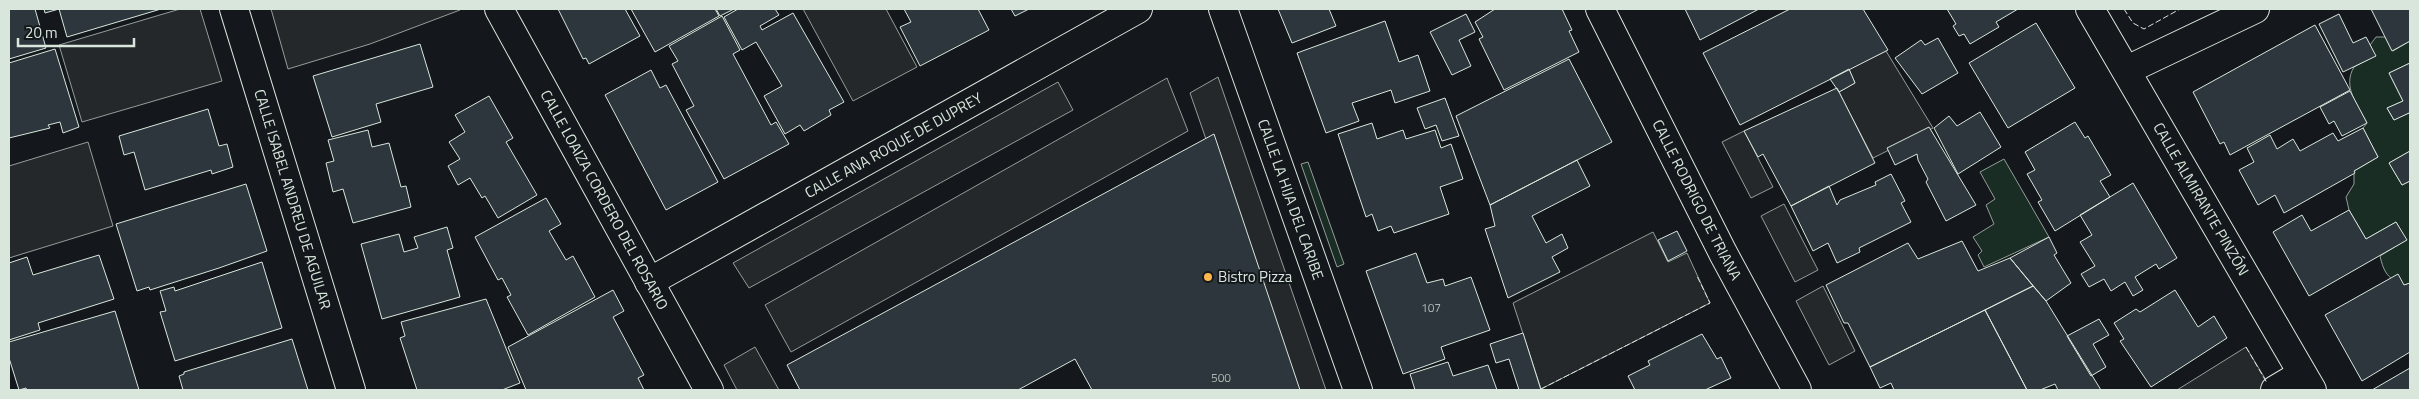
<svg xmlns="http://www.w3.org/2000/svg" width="2419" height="399" font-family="'Titillium Web',sans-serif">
<rect width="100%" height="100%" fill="#14181c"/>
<path fill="#1a2d24" stroke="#939e99" d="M2376,37H2385L2393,51L2410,41V63L2389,73L2403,101L2387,108L2394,120L2409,113L2410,116V151L2389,163L2402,185L2410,181V283L2404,285C2388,279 2384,273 2380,256L2406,240L2396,222L2366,239L2349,210L2346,197L2354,184V171L2378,157L2363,128L2367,123C2358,105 2342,87 2354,67L2375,56L2370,45Z
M2004,159L2049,237L1984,267L1978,255L1982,251L1973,237L1994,224L1986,205L1995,199L1980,172Z
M1308,162L1344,264L1337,267L1301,164Z"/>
<path fill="#24282b" stroke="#939e99" d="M180,9H200L222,81L82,122L59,45Z
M271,9H459L460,10L370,44L288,69Z
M803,9H886L917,67L853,101Z
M1886,51L1933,128L1873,158L1839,92L1855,83L1849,69Z
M1218,77L1326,390H1293L1190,93Z
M1167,78L1188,131L791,352L765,305Z
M1058,82L1073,110L749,288L733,263Z
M1744,131L1773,187L1751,198L1722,142Z
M88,142L113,226L9,258V166Z
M1784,204L1818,270L1795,282L1761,216Z
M1653,232L1668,262L1687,253L1710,303L1541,389L1513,303Z
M1823,286L1855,351L1829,365L1796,301Z
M755,347L779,390H737L724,365Z
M2246,347L2272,390H2177Z"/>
<path fill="#2c363c" stroke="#d8e6dc" d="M9,9H35L46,48L9,59Z
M44,9H161L67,37L59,9L45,13Z
M558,9H625L640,36L589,64L586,58L583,59Z
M631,9H715L719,16L655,52Z
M716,9H734L720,16Z
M738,9H775L779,15L760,26L762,30L793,13L844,102L829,110L831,115L804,131L800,125L785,134L764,96L782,86L756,42L742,50L724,17Z
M904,9H978L989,30L920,66L900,27L911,22Z
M1011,9H1029L1015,16Z
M1278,9H1329L1336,26L1292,43Z
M1495,9H1562L1572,30L1569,31L1579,52L1504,90L1479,39L1483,37L1475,22Z
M1685,9H1759L1700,40Z
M1790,9H1863L1888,50L1740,125L1703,53Z
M1947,9H2018L1996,22L1999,27L1970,44L1964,34L1959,36L1953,26L1956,24Z
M2371,9H2410V41L2392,51Z
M1466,14L1475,32L1459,40L1471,66L1452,75L1430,32Z
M2339,14L2353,43L2366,37L2376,56L2343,72L2319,24Z
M722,16L740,50L733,54L771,125L776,122L789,144L724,179L686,110L694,106L672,64L678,61L669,46Z
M1385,21L1399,62L1418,55L1430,91L1395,103L1391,90L1352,103L1359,121L1326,133L1297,53Z
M2036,23L2075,88L2008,128L1969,63Z
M2315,25L2350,90L2230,155L2224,142L2220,144L2193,92Z
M1938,38L1958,73L1922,94L1895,58L1921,40L1925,45Z
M420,44L433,87L376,104L381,122L332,137L313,76Z
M55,49L79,127L63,133L60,122L48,125L50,128L9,138V63Z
M1569,59L1612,142L1490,205L1456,116Z
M2410,63V116L2409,113L2394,120L2387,108L2403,101L2389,73Z
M1849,69L1855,83L1839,92L1830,79Z
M651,70L660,88L666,85L718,182L666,210L605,95Z
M1837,88L1875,163L1791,206L1763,154L1758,157L1744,131Z
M2350,91L2367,123L2342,136L2334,121L2329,124L2320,107Z
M489,96L513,138L506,142L537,195L498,218L485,196L482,198L470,178L458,185L448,166L460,159L449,142L465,132L455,115Z
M1445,98L1459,136L1442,141L1436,125L1425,129L1417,108Z
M208,109L219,146L227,144L233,167L212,174L211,170L145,190L134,152L124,155L119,136Z
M1980,112L2001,147L1958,174L1934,128L1949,116L1957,126Z
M2075,122L2085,138L2088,136L2111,175L2100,181L2110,197L2055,231L2038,202L2042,200L2027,174L2035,170L2025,152Z
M1372,123L1377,139L1403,130L1406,139L1435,130L1441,148L1451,144L1463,179L1440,187L1449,214L1394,233L1391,226L1378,231L1372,214L1366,217L1338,134Z
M1929,127L1976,205L1946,221L1926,182L1928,179L1918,160L1917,154L1895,165L1887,148Z
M2363,128L2378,157L2354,171L2355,173L2284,213L2275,195L2258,205L2239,170L2254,162L2247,148L2270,135L2277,149L2293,139L2300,151L2333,133L2338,141Z
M368,130L372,147L389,143L401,187L406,186L411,207L353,223L343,189L333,192L326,163L334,161L328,140Z
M1214,134L1300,390H1092L1075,359L1018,390H800L787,365Z
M2410,151V181L2402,185L2389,163Z
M1577,160L1590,186L1532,216L1546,243L1562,234L1568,248L1552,257L1560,272L1508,298L1485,229L1495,226L1490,205Z
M1891,174L1905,201L1901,203L1911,222L1859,248L1860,252L1837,263L1828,243L1813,251L1791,206L1829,186L1837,205L1840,200L1876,185L1875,182Z
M2133,183L2177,258L2159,269L2156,264L2135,277L2143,290L2133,296L2125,282L2111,291L2104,279L2089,287L2081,274L2095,266L2080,242L2092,235L2080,215Z
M246,184L267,251L219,268L150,290L149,287L137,291L116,224Z
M546,198L561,224L549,231L566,260L573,256L595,297L528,335L507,297L511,295L502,278L498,280L475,237Z
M2349,210L2366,239L2396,222L2407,240L2309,296L2273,232L2302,215L2311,231Z
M447,227L453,248L447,250L460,297L382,319L361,244L399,234L404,252L418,248L414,237Z
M1677,231L1687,251L1668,261L1658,240Z
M2049,237L2057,253L2054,255L2071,283L2046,301L2010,258Z
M1962,241L1978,271L2010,258L2033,286L1870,367L1848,323H1844L1826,285L1908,243L1918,259Z
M1416,253L1427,283L1443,279L1445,286L1471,277L1490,330L1441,347L1445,359L1403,374L1366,271Z
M99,255L114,299L38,323L40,330L9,340V263L27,257L33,275Z
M262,262L282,328L175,361L160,312L166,311L160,291L174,287L175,291Z
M2398,274L2404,285L2410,283V352L2362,381L2325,315Z
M2033,286L2046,301L2101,390H2058L2055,384L2040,390H2027L1985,310Z
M613,290L624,311L613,317L644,375L638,378L644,390H526L508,347Z
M2175,290L2198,327L2214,316L2227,338L2151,387L2120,341L2124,339L2114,323L2136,309L2140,312Z
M486,299L520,383L502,390H417L400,338L405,336L401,322Z
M1985,310L2027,390H1894L1891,383L1880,388L1870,367Z
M115,311L139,390H27L26,388L19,390L9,358V342Z
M2099,319L2109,335L2093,344L2106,367L2091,376L2067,336Z
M1523,333L1541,390H1519L1509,359L1496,363L1490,344Z
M1702,334L1717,359L1721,357L1731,378L1705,390H1635L1628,376L1650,365L1648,361Z
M292,339L308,390H183L179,376L184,374V372Z
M1448,362L1453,376L1488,365L1497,390H1415L1410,374Z
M2410,368V390H2372Z"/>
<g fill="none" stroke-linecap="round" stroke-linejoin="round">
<g stroke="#d8e6dc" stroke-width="30">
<g id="minor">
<path id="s1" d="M234,9L351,390"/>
<path id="s2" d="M499,9L709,390"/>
<path id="s3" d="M1223,9L1358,390"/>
<path id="s4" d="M1600,9L1723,253L1797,390"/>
<path id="s5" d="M2090,9L2312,390"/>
<path d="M2127,70L2255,9"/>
<path id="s6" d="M649,282L1138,9"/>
<path d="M2275,390L2302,374"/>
</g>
</g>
<use href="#minor" stroke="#14181c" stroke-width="28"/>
<path stroke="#d8e6dc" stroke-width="1" stroke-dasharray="6 2.5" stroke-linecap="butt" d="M2124,9L2133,23L2144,29L2180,9
M2246,347L2267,383
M1541,389L1710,303L1697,276"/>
</g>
<circle fill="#ffb74d" stroke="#14181c" stroke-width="2" cx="1208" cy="277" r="5"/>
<g text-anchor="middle" stroke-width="4" stroke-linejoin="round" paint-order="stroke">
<g font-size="12" fill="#adbab4">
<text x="1431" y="312">107</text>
<text x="1221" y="382">500</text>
</g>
<g font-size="15" fill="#d8e6dc" stroke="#14181c">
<text dy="5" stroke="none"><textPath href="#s6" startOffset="280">CALLE ANA ROQUE DE DUPREY</textPath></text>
<text dy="5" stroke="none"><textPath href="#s1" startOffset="199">CALLE ISABEL ANDREU DE AGUILAR</textPath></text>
<text dy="5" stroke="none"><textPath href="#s3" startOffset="202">CALLE LA HIJA DEL CARIBE</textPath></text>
<text dy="5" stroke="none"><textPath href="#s5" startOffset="220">CALLE ALMIRANTE PINZÓN</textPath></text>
<text dy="5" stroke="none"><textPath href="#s2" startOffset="218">CALLE LOAIZA CORDERO DEL ROSARIO</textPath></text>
<text dy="5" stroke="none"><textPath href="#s4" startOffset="214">CALLE RODRIGO DE TRIANA</textPath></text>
</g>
<g font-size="15" fill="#d8e6dc" stroke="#14181c" text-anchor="start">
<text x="1218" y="282">Bistro Pizza</text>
</g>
</g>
<rect width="2419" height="399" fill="none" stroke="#d8e6dc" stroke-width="20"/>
<path d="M18 38v8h116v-8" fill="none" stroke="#d8e6dc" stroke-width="2.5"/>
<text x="25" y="38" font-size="15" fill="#d8e6dc" stroke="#14181c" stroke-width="4" paint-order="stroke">20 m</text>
</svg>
